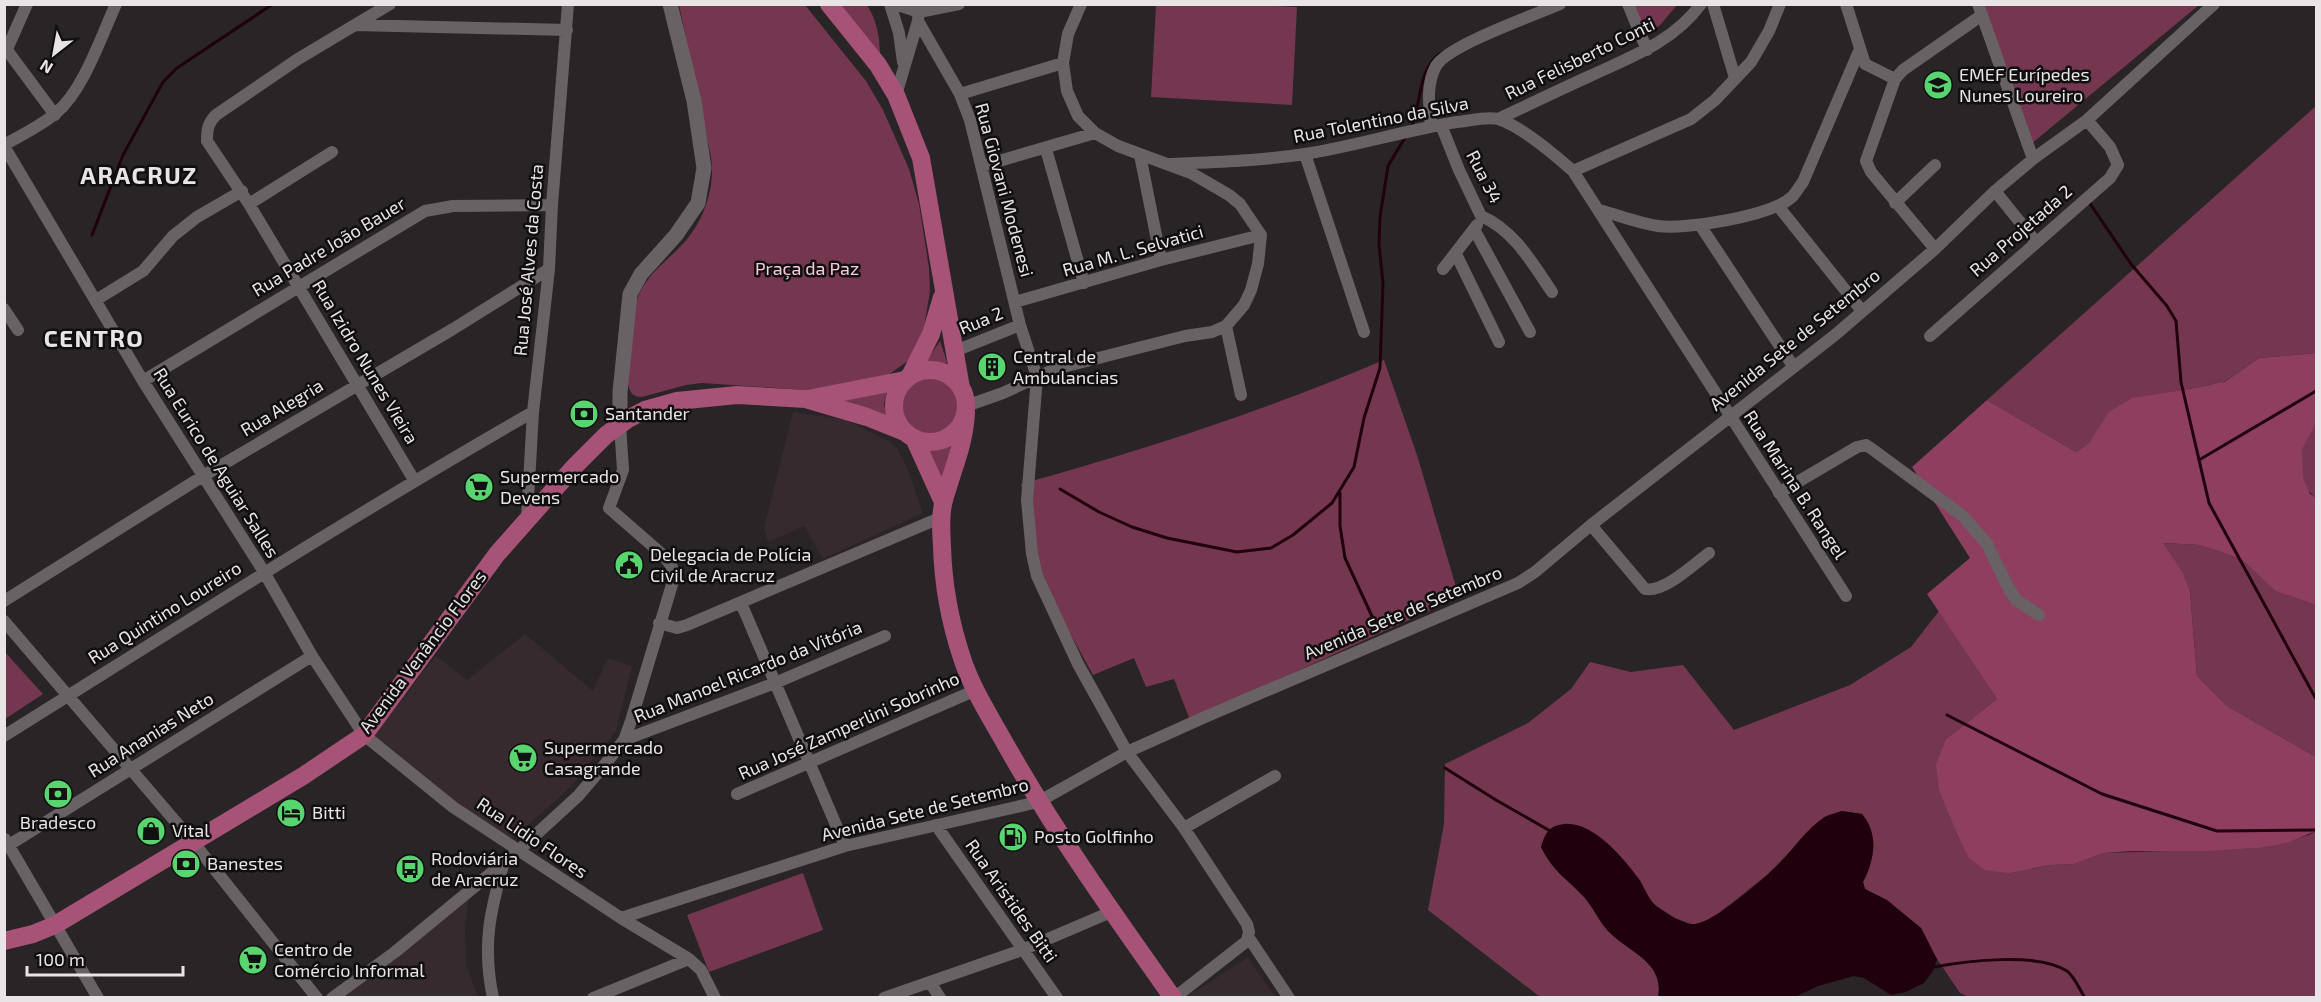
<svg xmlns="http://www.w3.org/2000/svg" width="2321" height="1002" font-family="'Exo 2',sans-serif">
<rect width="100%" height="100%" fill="#292426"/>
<path fill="#362a2e" d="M793,412L846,420L890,442L897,448L907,467L923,513L823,559L804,526L768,542L764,528Z
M525,634L593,691L608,658L632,666L616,731L570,788L509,842L369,741L436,656L467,680Z
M469,898L465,928L466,965L478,997L341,998Z
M1248,957L1275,997H1186Z"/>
<path fill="#75374f" d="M679,5H805L866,81L883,110L909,169L919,204L929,268L930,291L922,340L908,361L888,375L807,390L702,383L686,385L642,397C633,397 630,393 628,384C630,360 630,311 640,292C650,273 663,264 677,250C702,227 716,190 711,157Z
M841,5H867C877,21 880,37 880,56Z
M1257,5L1297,7L1292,105L1151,97L1156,5Z
M1628,5H1677L1661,24L1645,37Z
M1982,5H2199L2030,145Z
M2316,106V353L2259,358L2221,384L2223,381L2201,387L2153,395L2098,431L2089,443L2076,452L1987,400Z
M940,341L947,362L945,365L929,363L927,360Z
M1384,360L1417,455L1459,597L1190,720L1174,679L1146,687L1134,658L1093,675L1042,582L1021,484C1144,450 1266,410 1384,360Z
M898 405a31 31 0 1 1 62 0a31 31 0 1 1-62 0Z
M887,390L884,404L887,419L840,401Z
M2316,423V498C2303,490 2298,463 2302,449C2304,440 2311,430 2316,423Z
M957,440L943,480L923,448L942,447Z
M2163,543L2200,545L2241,559L2275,591L2316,605V757L2227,706L2197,676L2190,592Z
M1939,611L1997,699L1946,739L1950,815L1958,836L2032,869L2051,865L2074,864L2104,853L2259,848L2309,835L2316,831V997H1969L1960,993L1933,953L1921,928L1887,901L1865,889L1863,882C1878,855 1870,841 1862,814L1842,811L1824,817L1768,874L1713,918L1700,924H1691L1675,918L1655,905L1645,894L1640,880L1588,829L1541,847C1554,873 1566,878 1584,897C1593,907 1599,921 1608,931C1628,952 1665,962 1658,997H1540L1428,910L1444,824L1445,764L1528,723L1571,689L1590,662L1631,672L1683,665L1734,730L1850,685L1911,647Z
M4,651L43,694L5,719H4Z
M803,873L823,930L709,972L687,915Z"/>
<path fill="#8e3e5e" d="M2316,353V423L2302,449L2303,477L2310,494L2316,498V605L2275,591L2241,559L2200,545L2163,543L2183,573L2190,592L2197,676L2227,706L2316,757V831L2286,843L2259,848L2203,851H2131L2104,853L2074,864L2051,865L2008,873L1985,870L1969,858L1958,836L1939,790L1936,764L1946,739L1997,699L1927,594L1970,558L1912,467L1987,400L2076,452L2089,443L2109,412L2132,398L2201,387L2224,381L2223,383L2259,358Z"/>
<path fill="#21000e" d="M1842,811L1862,814C1879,834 1875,859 1863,882L1865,889L1887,900L1921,928L1937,959L1933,971L1924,983L1906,992L1891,995L1864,978L1854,976L1818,986L1795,997H1658C1665,962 1628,952 1608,931C1599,921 1593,907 1584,897C1566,877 1554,873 1541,847C1545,834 1548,826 1564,824C1592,821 1623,857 1638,878C1645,887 1647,897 1655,905C1665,913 1679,922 1691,924C1710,927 1766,877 1780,863C1794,848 1807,828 1825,817C1830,814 1837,813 1842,811Z"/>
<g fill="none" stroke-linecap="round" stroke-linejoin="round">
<path stroke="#21000e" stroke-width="3" d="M1411,128C1422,104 1417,69 1441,53
M2089,202L2131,264L2167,306L2176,321L2181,382L2209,503L2316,699
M92,235L123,155L163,82L177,68L273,4
M2199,460L2316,391
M1060,489L1099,512L1132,527L1167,538L1237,552L1271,548L1293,535L1332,503L1354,467L1364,418L1380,368L1383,283L1379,245L1380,217L1388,166L1406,136
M1340,493V526L1345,558L1377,627
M1947,715L2102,794L2217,831L2316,830
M1445,768L1496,800L1552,832
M1934,967C1966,961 2038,952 2067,971C2074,976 2080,990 2085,998"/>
<path stroke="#696264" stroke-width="12" d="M390,4L298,59L216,115C208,123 207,129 207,141L249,204L414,480
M890,4L899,33L903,62
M895,4L919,12L959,4
M1628,4L1647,50
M1713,4L1735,78
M1846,4L1865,64L1895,79
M1978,4L2033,159
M918,21L960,94L970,120L1020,325L1037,377L1027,500L1032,554L1037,576L1078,664L1127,752L1184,828L1247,924L1249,932L1247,941L1174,998
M355,25L567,30
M4,46L55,115
M7,49L27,4
M960,94L1063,63
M896,95L918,21L919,4
M1498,119C1528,105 1559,90 1590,76C1631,57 1673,42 1701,4
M1431,125C1429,106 1426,84 1436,66C1448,45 1535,15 1560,4
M1441,125L1459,170L1481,216C1514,230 1533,264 1552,292
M4,145C21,135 41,126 56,113C83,91 101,37 116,4
M4,146L143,381L264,572L312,656L364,735L453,807L621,918L689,959L701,970L715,998
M1046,149L1084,283
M1305,154L1364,332
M1140,155L1161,260
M1168,164C1213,162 1260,161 1305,154C1356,146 1406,130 1457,122C1469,121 1486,116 1498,119C1521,126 1555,155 1573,171L1846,596
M982,166L1095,133
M1573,171L1691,119L1715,100L1751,62L1769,31L1780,4
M1995,191L2036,242
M1895,203L1935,165
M249,204L332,152
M1778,206L1862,311
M1599,210C1618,215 1638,223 1658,226C1685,230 1771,216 1792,197C1796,193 1799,187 1803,182L1859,51
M1700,225L1793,366
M1475,231L1530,332
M1935,249L1871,172L1866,161L1895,79L1903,70L1982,15
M1456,254L1499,342
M1443,269L1477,225
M96,300L143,271L173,236L197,217L242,191
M1015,302L1161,260L1261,235
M4,309L18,330
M1226,326L1241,395
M1930,336L2110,178L2118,165L2110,147L2087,120
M955,351L1020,325
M143,381L425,211L453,206L552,205
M966,406L1003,393L1055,369L1185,336L1212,332L1226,326L1244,305L1251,290L1258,264L1261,235L1240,204L1229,195L1191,173L1118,146L1095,133L1078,116L1067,91L1063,63L1068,34L1081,4
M1779,493L1857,447L1866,445L1872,449L1963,516L1987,544L2009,589L2016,600L2039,615
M527,518L533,412L549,269L552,205L568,4
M1591,525L1645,589C1664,593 1694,564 1709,553
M4,601L203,476L453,329L549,269
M741,603L845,846
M4,621L193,842L317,998
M659,623L677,628L687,625L942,517
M4,736C180,626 353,515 533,412
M624,740L775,683L885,636
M737,794L976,690
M936,825L1057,998
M1184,828L1275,776
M5,839L98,998
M9,845L312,656
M621,918L845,846L1038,802L1127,752L1205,717L1518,583L1535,572L1591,525L1835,335L1935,249L1995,191L2033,159L2087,120L2214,4
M1249,938L1289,998
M930,982L940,998
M332,998L395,952L518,851L578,796L607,762L624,740L631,721L674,578L672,567L664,556L609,508L623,470L620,425
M493,998C482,945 490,912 504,862
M593,998L689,959
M884,998L1022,950L1111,912"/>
<path stroke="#696264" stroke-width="15" d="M620,425V392L630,294L641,274L676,235L698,203L704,168L694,101L670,4"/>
<path stroke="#a75277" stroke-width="18" d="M829,4L878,65L896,95L921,158L961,388
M894 406a36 36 0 1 1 72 0a36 36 0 1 1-72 0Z
M910,376L931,334L942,297
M807,399L905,380
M966,412C965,443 952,471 944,500C940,514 941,531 942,546C943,583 950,622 962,658C972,689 991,718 1007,747C1057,835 1115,916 1173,998
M914,438L943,502
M4,941L33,934L55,925L303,776L364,735L497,554L575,466L606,435L628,419L645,410L677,401L737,395L806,399L867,417L907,433"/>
</g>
<defs>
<g id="school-disc" transform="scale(1.5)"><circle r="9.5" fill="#59d56f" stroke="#100e0f"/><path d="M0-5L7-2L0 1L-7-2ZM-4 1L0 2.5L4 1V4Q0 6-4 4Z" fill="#111"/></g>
<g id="building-disc" transform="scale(1.5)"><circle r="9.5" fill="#59d56f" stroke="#100e0f"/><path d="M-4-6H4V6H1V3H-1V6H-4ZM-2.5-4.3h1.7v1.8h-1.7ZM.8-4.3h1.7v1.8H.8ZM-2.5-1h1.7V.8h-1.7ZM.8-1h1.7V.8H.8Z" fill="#111"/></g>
<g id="bank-disc" transform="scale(1.5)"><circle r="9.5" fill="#59d56f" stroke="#100e0f"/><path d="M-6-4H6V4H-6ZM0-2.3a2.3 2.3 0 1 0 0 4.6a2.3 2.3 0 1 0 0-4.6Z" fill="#111"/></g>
<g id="supermarket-disc" transform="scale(1.5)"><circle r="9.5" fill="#59d56f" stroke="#100e0f"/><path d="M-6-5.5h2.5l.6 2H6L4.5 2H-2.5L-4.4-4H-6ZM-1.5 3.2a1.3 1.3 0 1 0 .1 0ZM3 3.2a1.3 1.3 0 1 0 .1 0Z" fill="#111"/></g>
<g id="civic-disc" transform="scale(1.5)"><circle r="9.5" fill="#59d56f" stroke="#100e0f"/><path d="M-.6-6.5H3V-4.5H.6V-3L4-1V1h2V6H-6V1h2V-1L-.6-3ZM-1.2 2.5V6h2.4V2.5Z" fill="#111"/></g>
<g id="hotel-disc" transform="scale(1.5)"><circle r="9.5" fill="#59d56f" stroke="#100e0f"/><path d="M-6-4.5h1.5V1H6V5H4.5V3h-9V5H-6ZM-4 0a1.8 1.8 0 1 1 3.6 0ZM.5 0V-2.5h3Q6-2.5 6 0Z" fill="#111"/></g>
<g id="shop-disc" transform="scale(1.5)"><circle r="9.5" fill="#59d56f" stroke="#100e0f"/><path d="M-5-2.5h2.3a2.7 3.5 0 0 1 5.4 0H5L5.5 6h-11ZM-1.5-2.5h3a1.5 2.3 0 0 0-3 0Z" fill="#111"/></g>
<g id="fuel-disc" transform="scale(1.5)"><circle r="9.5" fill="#59d56f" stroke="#100e0f"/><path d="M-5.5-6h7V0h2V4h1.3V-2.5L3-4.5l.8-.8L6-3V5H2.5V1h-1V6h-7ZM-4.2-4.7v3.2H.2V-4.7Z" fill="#111"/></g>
<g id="bus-disc" transform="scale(1.5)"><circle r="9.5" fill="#59d56f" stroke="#100e0f"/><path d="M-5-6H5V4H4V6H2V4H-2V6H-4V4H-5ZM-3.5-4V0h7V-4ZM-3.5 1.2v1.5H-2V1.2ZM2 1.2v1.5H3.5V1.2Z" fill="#111"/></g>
</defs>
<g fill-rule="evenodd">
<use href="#school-disc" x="1938" y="85"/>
<use href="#building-disc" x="992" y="367"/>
<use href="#bank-disc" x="584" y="414"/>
<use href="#supermarket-disc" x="479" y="487"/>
<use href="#civic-disc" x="629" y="565"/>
<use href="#supermarket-disc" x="523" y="758"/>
<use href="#bank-disc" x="58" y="794"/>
<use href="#hotel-disc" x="291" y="813"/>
<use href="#shop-disc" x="151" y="831"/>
<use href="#fuel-disc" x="1013" y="837"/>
<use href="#bank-disc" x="186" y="864"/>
<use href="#bus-disc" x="410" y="869"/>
<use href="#supermarket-disc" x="253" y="960"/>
</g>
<g text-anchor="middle" stroke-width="5" stroke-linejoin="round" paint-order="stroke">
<g font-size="18" fill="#e9e5e6" stroke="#100e0f">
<text transform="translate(1580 59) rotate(-26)" y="6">Rua Felisberto Conti</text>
<text transform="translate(1381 120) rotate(-11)" y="6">Rua Tolentino da Silva</text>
<text transform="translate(1484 177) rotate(63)" y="6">Rua 34</text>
<text transform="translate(1004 190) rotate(75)" y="6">Rua Giovani Modenesi</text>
<text transform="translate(2021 231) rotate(-41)" y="6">Rua Projetada 2</text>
<text transform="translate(329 247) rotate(-31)" y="6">Rua Padre João Bauer</text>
<text transform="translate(1133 251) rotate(-16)" y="6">Rua M. L. Selvatici</text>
<text transform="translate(529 260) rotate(-85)" y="6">Rua José Alves da Costa</text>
<text transform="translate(981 321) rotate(-22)" y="6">Rua 2</text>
<text transform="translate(1795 340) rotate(-39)" y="6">Avenida Sete de Setembro</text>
<text transform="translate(365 362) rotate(59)" y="6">Rua Izidro Nunes Vieira</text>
<text transform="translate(282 408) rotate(-31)" y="6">Rua Alegria</text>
<text transform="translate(216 463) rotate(58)" y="6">Rua Eurico de Aguiar Salles</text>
<text transform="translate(1795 485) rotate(57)" y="6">Rua Marina B. Rangel</text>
<text transform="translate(165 613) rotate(-32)" y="6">Rua Quintino Loureiro</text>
<text transform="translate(1403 613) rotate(-23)" y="6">Avenida Sete de Setembro</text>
<text transform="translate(423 652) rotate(-53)" y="6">Avenida Venâncio Flores</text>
<text transform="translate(748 672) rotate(-22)" y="6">Rua Manoel Ricardo da Vitória</text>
<text transform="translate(849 726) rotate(-24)" y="6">Rua José Zamperlini Sobrinho</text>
<text transform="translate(151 735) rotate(-32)" y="6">Rua Ananias Neto</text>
<text transform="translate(925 810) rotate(-14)" y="6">Avenida Sete de Setembro</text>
<text transform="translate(532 838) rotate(34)" y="6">Rua Lidio Flores</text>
<text transform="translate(1011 901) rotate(55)" y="6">Rua Aristides Bitti</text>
</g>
<g font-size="18" fill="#e9e5e6" stroke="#100e0f" text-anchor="start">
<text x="1959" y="81">EMEF Eurípedes<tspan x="1959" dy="21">Nunes Loureiro</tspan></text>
<text x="1013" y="363">Central de<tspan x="1013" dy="21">Ambulancias</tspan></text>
<text x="605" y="420">Santander</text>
<text x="500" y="483">Supermercado<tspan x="500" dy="21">Devens</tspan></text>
<text x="650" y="561">Delegacia de Polícia<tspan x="650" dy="21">Civil de Aracruz</tspan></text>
<text x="544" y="754">Supermercado<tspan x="544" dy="21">Casagrande</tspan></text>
<text x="312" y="819">Bitti</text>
<text x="58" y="829" text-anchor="middle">Bradesco</text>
<text x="172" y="837">Vital</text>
<text x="1034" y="843">Posto Golfinho</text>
<text x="431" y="865">Rodoviária<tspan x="431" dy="21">de Aracruz</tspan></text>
<text x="207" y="870">Banestes</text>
<text x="274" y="956">Centro de<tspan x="274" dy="21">Comércio Informal</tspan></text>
</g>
<g font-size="18" fill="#f8c9d8" stroke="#100e0f">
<text x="807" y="275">Praça da Paz</text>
</g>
<g font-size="24" font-weight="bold" letter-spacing="1.5" fill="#e9e5e6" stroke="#100e0f">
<text x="139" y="184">ARACRUZ</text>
<text x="94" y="347">CENTRO</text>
</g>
</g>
<rect width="2321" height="1002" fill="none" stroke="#e9e5e6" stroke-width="12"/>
<g transform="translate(54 54) rotate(211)" stroke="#100e0f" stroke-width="4.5" paint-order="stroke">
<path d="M0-4.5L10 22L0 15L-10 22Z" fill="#e9e5e6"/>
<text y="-9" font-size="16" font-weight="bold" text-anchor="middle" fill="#e9e5e6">N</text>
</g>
<path d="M27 966v9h156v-9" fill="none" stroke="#e9e5e6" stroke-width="3"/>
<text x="36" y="966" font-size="18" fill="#e9e5e6" stroke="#100e0f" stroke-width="4.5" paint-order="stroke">100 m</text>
</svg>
